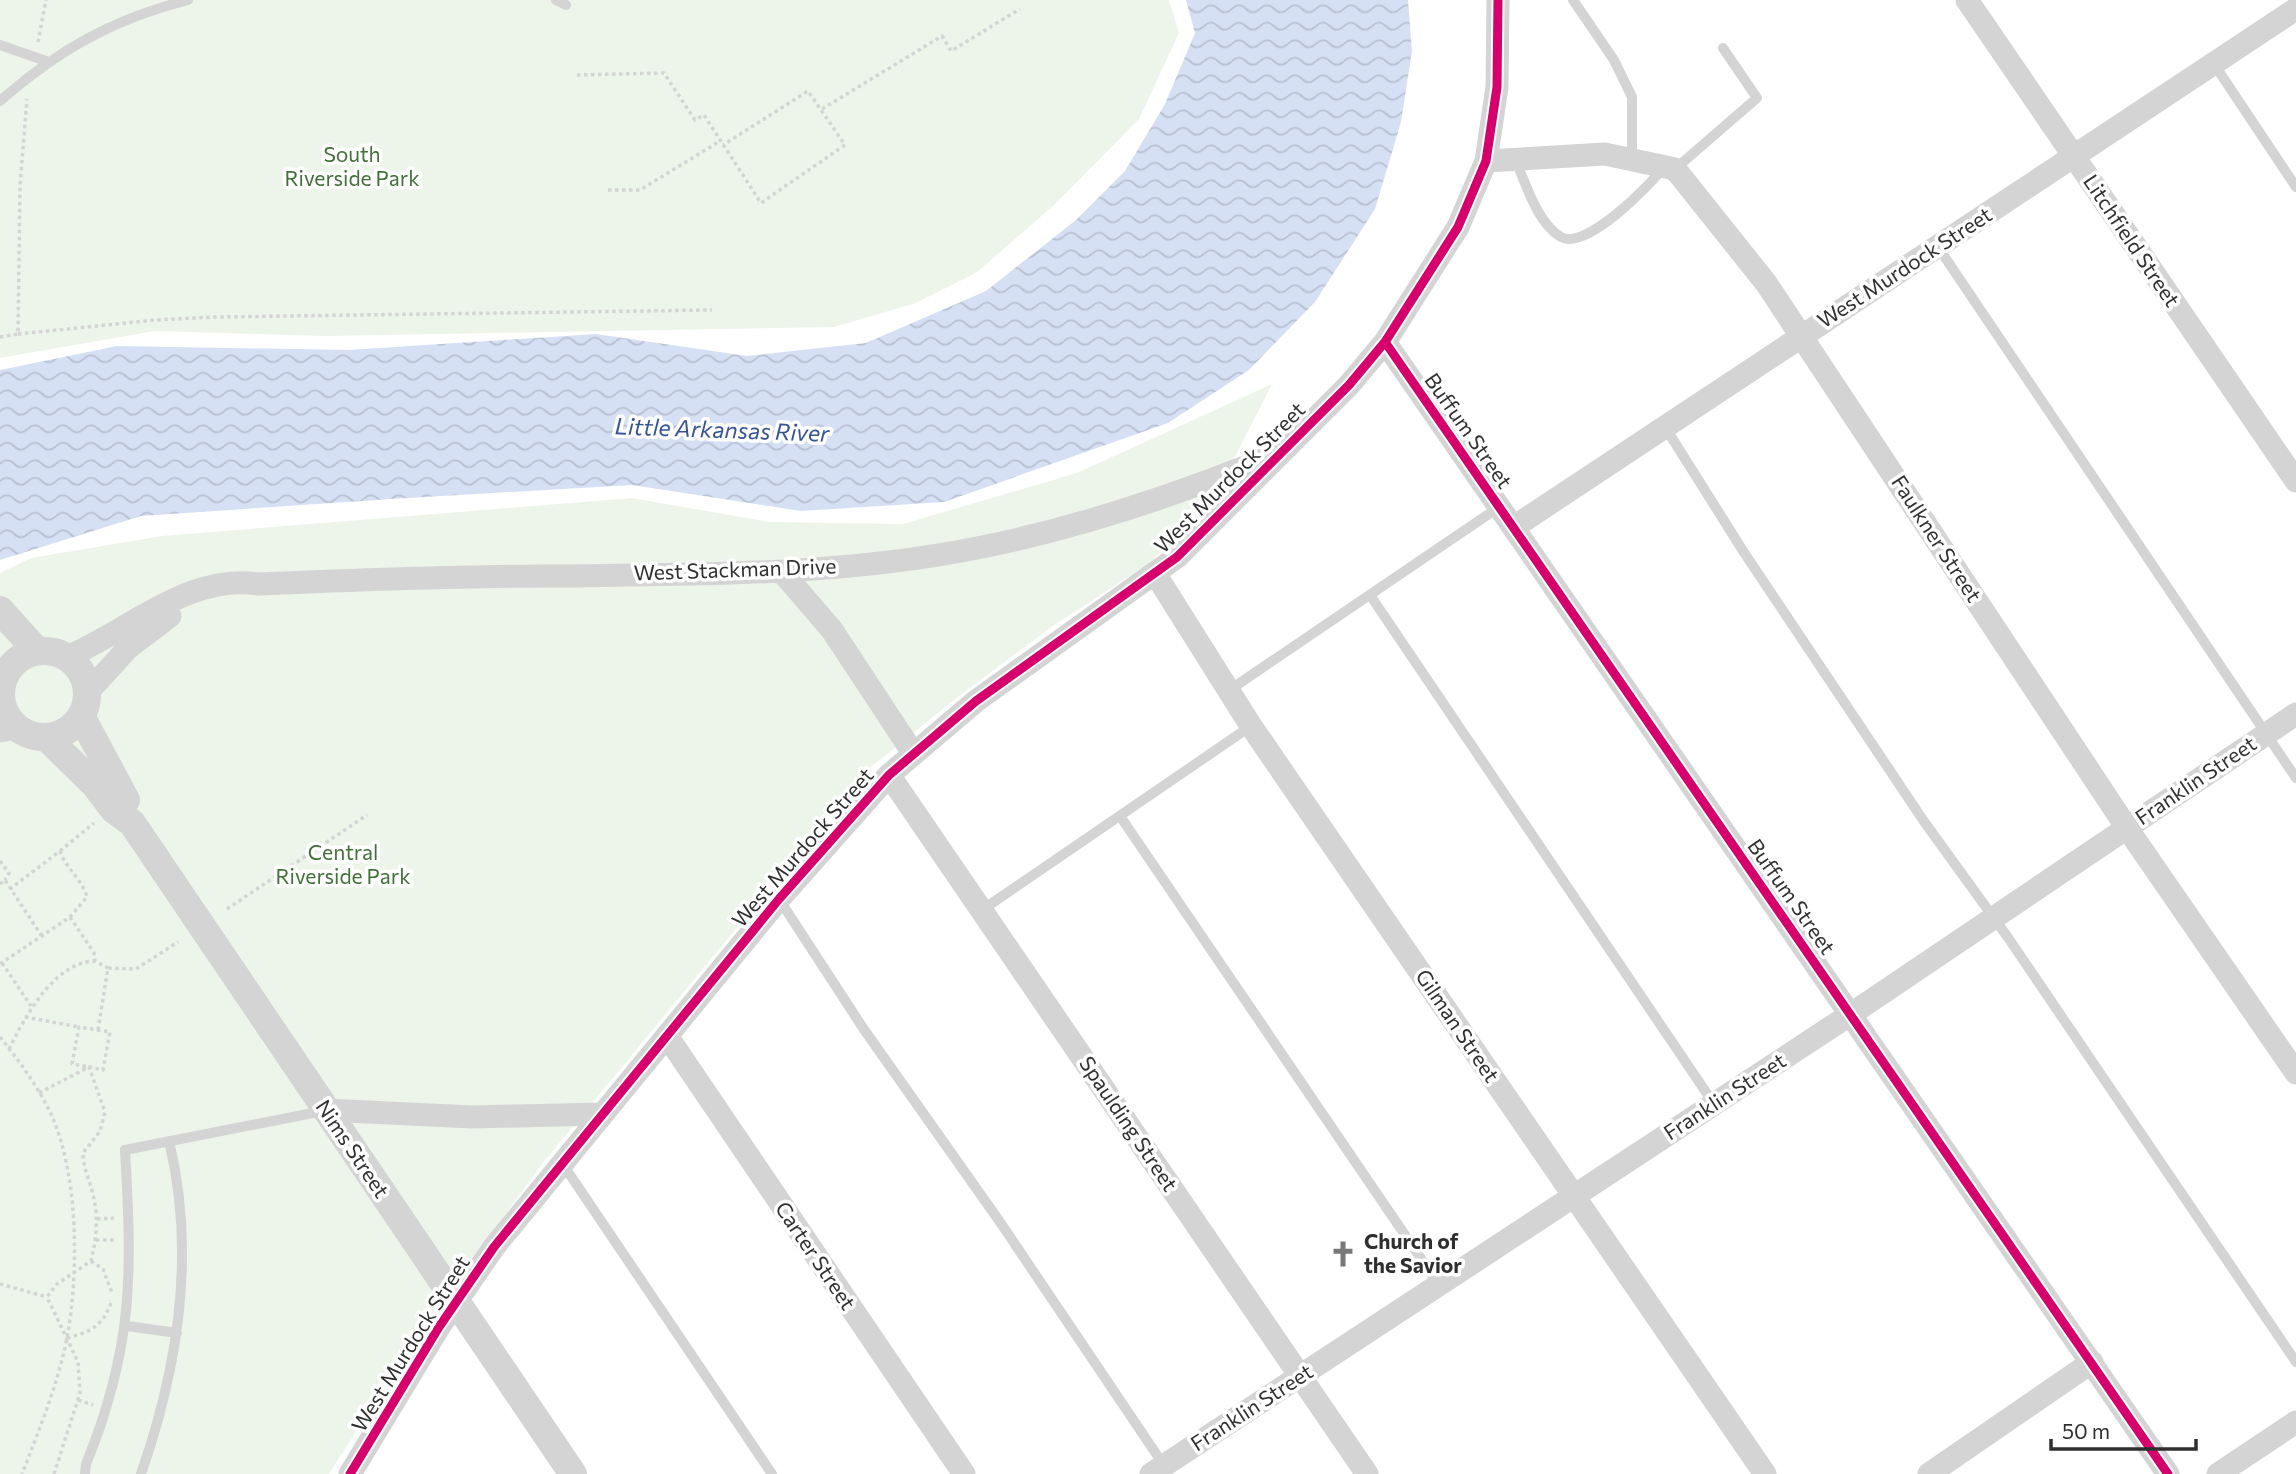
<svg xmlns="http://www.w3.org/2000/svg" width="2296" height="1474" font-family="Commissioner,sans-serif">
<defs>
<pattern id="water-waves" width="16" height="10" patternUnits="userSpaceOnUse" patternTransform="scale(1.75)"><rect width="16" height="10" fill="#d6e0f4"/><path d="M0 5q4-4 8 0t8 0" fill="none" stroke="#b8c0d2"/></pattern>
</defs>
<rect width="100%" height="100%" fill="#fff"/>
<path fill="#edf5eb" d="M0,0H1169L1179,33L1139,119L1053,206L976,273L916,303L834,327L326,336L155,331L0,358Z
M1272,384L1209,508L1146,566L1054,625L959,696L866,771L542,1164L420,1332L329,1474H0V573L31,558L162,536L632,498L769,522L903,524L1077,473Z"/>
<path fill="url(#water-waves)" d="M1186,0H1408L1412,51L1401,122L1375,209L1315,302L1249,370L1168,423L944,502L801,511L632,485L391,499L141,516L0,560V370L117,346L349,350L596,334L747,356L866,343L986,291L1076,220L1125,171L1165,104L1195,33Z"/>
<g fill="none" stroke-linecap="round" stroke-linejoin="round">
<path stroke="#d4d4d4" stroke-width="3.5" stroke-dasharray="3.5 3.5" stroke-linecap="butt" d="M38,42L46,0
M577,75L664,73L695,120L704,115L761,203L845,145L808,91L723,145
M822,109L942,36L951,51L1020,9
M608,190H640L720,141
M18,334L155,320L215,317L712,310
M0,337L18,334L20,186L27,99
M60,851L94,823
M0,861L9,873L5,880
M0,884L5,880L41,935
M227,909L367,815
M70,917L94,953L95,961L108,968
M2,963L31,1006
M0,964L70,917L87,897C82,879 66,869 60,851L10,889
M25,1017L79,1027
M98,1030L108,968L136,969L178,942
M0,1037C19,1061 37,1085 50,1112C79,1173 79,1273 67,1338C58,1384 39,1430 22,1474
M9,1049C25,1017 54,962 95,961
M39,1093L89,1067L103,1070L110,1032L79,1027L72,1064L89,1067
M97,1219L114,1218
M96,1240H114
M91,1261L103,1269L112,1293
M0,1284L47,1297
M67,1338C90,1332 102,1327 111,1303
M78,1400L93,1405
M54,1474L80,1393L78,1362L47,1297L57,1284L91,1261C96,1239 99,1218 93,1195C90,1181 83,1168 83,1153L100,1131L105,1112L89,1067"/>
<path stroke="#d4d4d4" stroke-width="10" d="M556,0L566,5
M1573,0L1614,60L1632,97V160
M0,45L46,61
M2214,64L2296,187
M0,101C58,50 113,19 188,0
M1515,159C1526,184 1537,223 1561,237C1586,251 1650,185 1664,167
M1675,169L1757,98L1723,48
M1938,247L2296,778
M1665,427L1745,554L1923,820L2009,939L2296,1362
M1370,595L1714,1104
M1228,691L1499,507
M1120,816L1439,1285
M779,899L863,1028L1000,1222L1165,1467
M982,910L1251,726
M562,1163L772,1474
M127,1326L177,1333
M85,1474L86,1464C134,1347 132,1273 125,1150L323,1111
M141,1474C178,1368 196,1252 169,1141"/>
<path stroke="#d4d4d4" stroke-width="23" d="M1967,0L2296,481
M1486,161L1605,154L1675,169L1766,283L2127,828L2296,1073
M1385,342L2168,1474
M1514,527L2296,9
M783,573L832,630L913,753
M1156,575L1251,726L1765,1474
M67,657C129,631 187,574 258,584C357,580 456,576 555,576C696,574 838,576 977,548C1079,528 1174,496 1270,457
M87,693L128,648L170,616
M0,695V694
M0,731L17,728
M889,775L1367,1474
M667,1036L964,1474
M326,1110L472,1117L600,1114
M350,1474L439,1327L494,1247L779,899L889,775L976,701L1177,557L1349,385L1385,342L1458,227L1486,161L1497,87L1498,0
M1151,1474L1851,1014L2296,714
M1929,1474L2092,1362
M2218,1474L2296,1422"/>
<path stroke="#d4d4d4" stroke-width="28" d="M0,610L37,651
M1 694a43 43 0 1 1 86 0a43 43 0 1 1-86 0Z
M81,716L126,800
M46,737L95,785L114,810L132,823L573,1474"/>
<g stroke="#fff" stroke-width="13">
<path id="cycleway" d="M1385,342L2168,1474
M350,1474L439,1327L494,1247L779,899L889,775L976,701L1177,557L1349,385L1385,342L1458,227L1486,161L1497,87L1498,0"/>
</g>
<use href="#cycleway" stroke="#d6006c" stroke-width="9"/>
</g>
<defs>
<g id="church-bare" transform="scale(2.1)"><path d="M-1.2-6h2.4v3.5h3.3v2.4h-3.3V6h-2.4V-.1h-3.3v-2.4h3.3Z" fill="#787878" stroke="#fff" stroke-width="2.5" paint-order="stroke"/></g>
</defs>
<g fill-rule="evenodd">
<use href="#church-bare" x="1343" y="1254"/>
</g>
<g text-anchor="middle" stroke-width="7" stroke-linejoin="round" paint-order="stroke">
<g font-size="21" fill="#416f38" stroke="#fff">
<text x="352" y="162">South<tspan x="352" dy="24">Riverside Park</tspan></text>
<text x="343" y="860">Central<tspan x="343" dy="24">Riverside Park</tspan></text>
</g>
<g font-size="21" fill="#2f2f2f" stroke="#fff">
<text transform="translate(2131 241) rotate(56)" y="7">Litchfield Street</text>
<text transform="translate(1905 268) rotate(-33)" y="7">West Murdock Street</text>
<text transform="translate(1468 431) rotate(55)" y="7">Buffum Street</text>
<text transform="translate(1230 478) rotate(-45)" y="7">West Murdock Street</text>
<text transform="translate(1936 539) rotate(57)" y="7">Faulkner Street</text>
<text transform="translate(735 570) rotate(-2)" y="7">West Stackman Drive</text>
<text transform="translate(2196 781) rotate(-34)" y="7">Franklin Street</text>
<text transform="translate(803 848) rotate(-49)" y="7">West Murdock Street</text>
<text transform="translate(1791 897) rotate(55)" y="7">Buffum Street</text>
<text transform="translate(1457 1026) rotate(56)" y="7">Gilman Street</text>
<text transform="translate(1725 1097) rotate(-33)" y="7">Franklin Street</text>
<text transform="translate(1128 1124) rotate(56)" y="7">Spaulding Street</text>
<text transform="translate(352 1149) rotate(56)" y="7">Nims Street</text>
<text transform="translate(815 1256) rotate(56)" y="7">Carter Street</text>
<text transform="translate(411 1344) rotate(-58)" y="7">West Murdock Street</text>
<text transform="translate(1252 1408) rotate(-33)" y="7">Franklin Street</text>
</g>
<g font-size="21" font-weight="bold" fill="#2f2f2f" stroke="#fff" text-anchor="start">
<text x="1364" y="1249">Church of<tspan x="1364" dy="24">the Savior</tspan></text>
</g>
<g font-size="23" font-style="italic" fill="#355498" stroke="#fff">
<text transform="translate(722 430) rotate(2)" y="8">Little Arkansas River</text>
</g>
</g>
<path d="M2051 1439v10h145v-10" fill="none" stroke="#2f2f2f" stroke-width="3.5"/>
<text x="2062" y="1439" font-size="21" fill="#2f2f2f" stroke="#ffffff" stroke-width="5" paint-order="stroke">50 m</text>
</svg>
